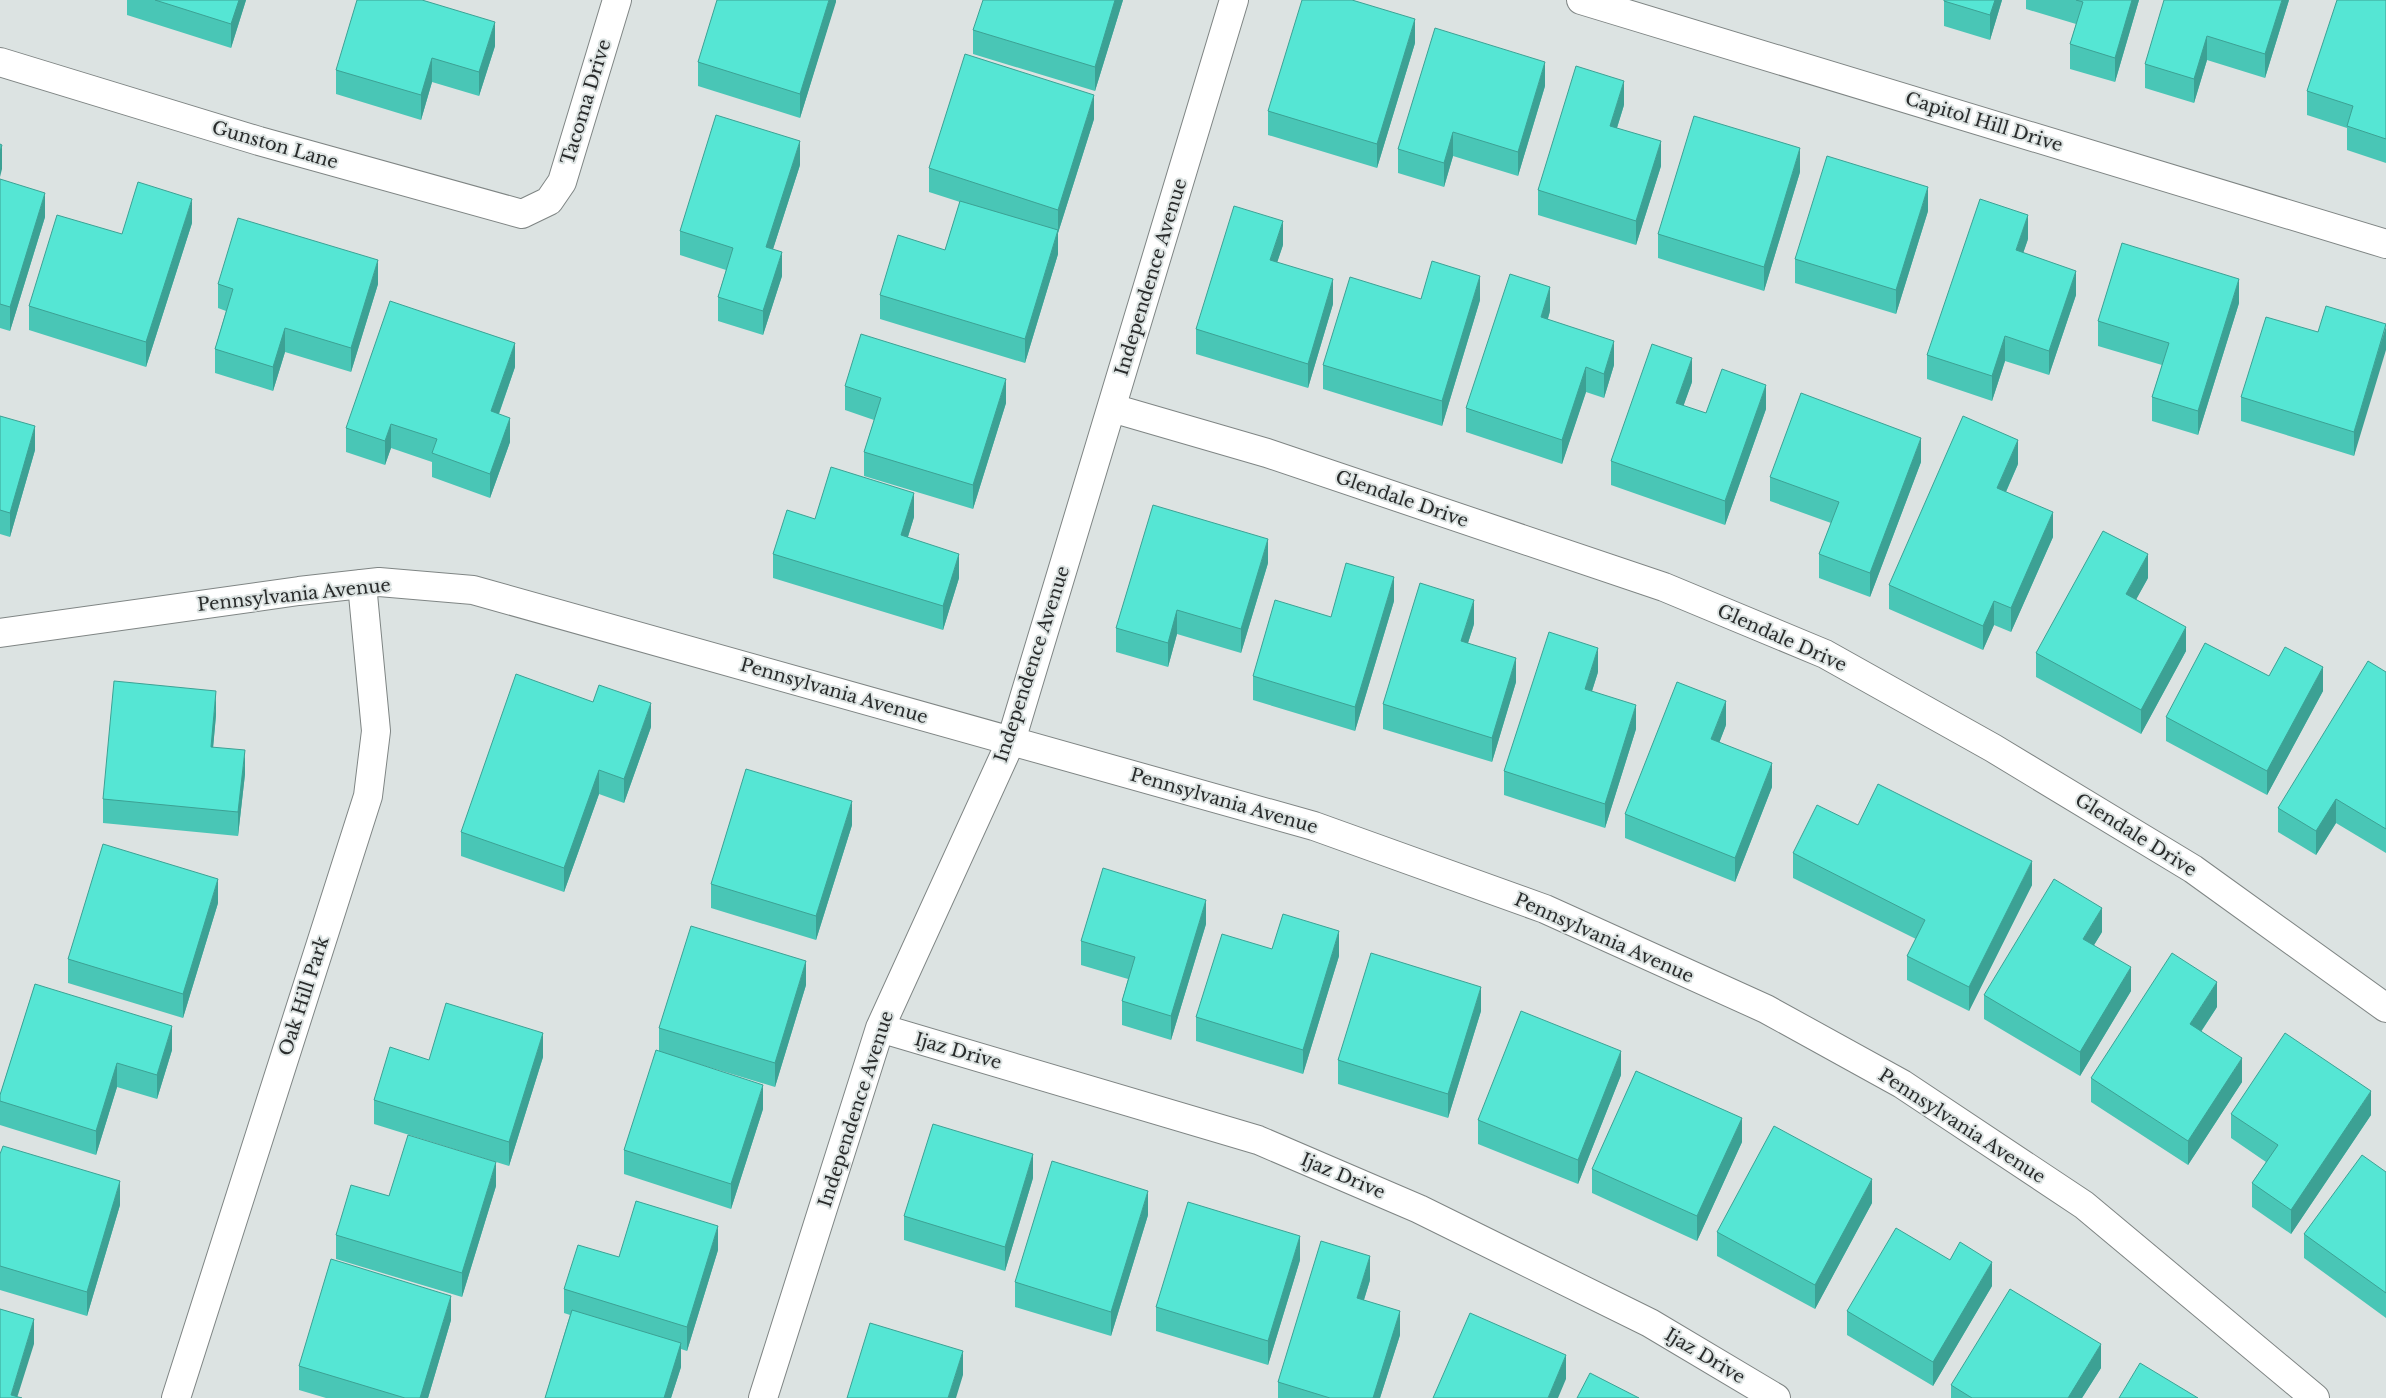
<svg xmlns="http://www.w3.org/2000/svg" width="2386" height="1398" font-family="'Libre Baskerville',serif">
<rect width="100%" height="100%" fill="#dce3e2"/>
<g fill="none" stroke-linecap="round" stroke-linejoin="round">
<g stroke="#7f8584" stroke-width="30">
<path id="street" d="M1581,0L2386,244
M0,62L259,141L522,214L549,201L562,182L617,0
M1112,408L1267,453L1664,587L1825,654L1993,748L2193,869L2386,1008
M880,1028L1258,1140L1419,1209L1650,1323L1776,1398
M176,1398L368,796L376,731L362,584
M763,1398L880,1028L1011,741L1234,0"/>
</g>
<g stroke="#7f8584" stroke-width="30">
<path id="secondary" d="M0,633L299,591L379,582L473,590L1314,826L1545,909L1766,1009L1902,1084L2084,1205L2315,1398"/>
</g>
<use href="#street" stroke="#fff" stroke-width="28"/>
<use href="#secondary" stroke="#fff" stroke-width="28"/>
</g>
<path fill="#49c6b6" d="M127,0H246L231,48L127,15Z
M836,0L800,118L698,86V62Z
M1123,0L1095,91L973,54V30Z
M2002,0L1990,40L1944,26V1Z
M2026,0H2139L2115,82L2070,69V44L2076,24L2026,9Z
M2289,0L2265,78L2207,60L2194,103L2145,88V64Z
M2386,0V163L2347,150V128L2307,115V91Z
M1415,43L1377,168L1268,135V111Z
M495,46L479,96L432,82L421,120L336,94V70Z
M1545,86L1518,176L1453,156L1444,187L1398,173V149Z
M1624,105L1617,128L1661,166L1636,245L1538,215V190Z
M1094,119L1058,233V254L1025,363L880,319V295L945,250L960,202L929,192V168Z
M800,165L773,249L782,276L763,335L718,321V297L726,270L680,255V231Z
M1800,172L1764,291L1658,258V234Z
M0,179L45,217L10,331L0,328Z
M1928,211L1896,314L1795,283V259Z
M192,223L146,367L29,330V306L122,234Z
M2028,239L2023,253L2076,295L2049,375L2005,361L1992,401L1927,379V355Z
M1283,245L1277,262L1333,304L1308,388L1196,354V329Z
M218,284H378L351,372L285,352L273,391L215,373V349L226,311L218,308Z
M1421,299L1480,300L1442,426L1323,389V365Z
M2239,303L2198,435L2152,421V397L2162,365L2098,346V321Z
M1550,311L1548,319L1614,365L1604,398L1586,392L1562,464L1466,432V408Z
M2386,324L2354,456L2241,421V397L2318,332Z
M515,367L499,414L510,442L490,498L432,477V462L391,448L385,465L346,452V428Z
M1692,382L1683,406L1706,413L1766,409L1725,525L1611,485V461Z
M845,386L1006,403L973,509L864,476V452L874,420L845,410Z
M0,416L35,450L10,537L0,534Z
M1921,462L1870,597L1819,578V554L1831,523L1770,501V477Z
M2018,464L2006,492L2053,537L2011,632L1994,625L1983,650L1889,609V585Z
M914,517L908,537L959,578L943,630L773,578V554L815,519Z
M1268,563L1241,653L1177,634L1168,667L1116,652V628Z
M2148,578L2136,599L2186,651L2141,734L2036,677V653Z
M1394,601L1355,731L1253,700V676L1331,617Z
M1474,624L1468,643L1516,682L1492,762L1383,729V704Z
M1598,672L1592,691L1636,729L1605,828L1504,795V771Z
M2386,672V853L2336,823L2316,855L2278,832V808Z
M2269,676L2323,691L2267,795L2166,741V717Z
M216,715L213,747L245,774L238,836L103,823V799Z
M1726,725L1719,743L1772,787L1735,882L1625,838V814Z
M651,727L624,803L599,794L564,892L461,856V832Z
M852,825L816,940L711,908V884Z
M1858,825L2032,885L1969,1011L1907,980V956L1916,939L1793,878V853Z
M218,903L183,1018L68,983V959Z
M1206,924L1171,1040L1122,1025V1001L1128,979L1081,965V941Z
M2102,932L2094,945L2131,991L2080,1076L1984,1019V995Z
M1272,949L1339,956L1303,1074L1196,1041V1017Z
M35,984L172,1050L157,1099L117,1087L96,1155L0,1125V1095Z
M806,985L775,1087L692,1062L763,1109L731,1209L624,1174V1150L659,1051V1028Z
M2217,1007L2201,1032L2242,1082L2188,1165L2091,1102V1078Z
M1481,1011L1448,1118L1338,1084V1060Z
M543,1057L509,1166L374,1124V1100L429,1060Z
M1621,1075L1578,1184L1478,1144V1120Z
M2231,1114L2371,1115L2291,1234L2252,1207V1183L2266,1162L2231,1138Z
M1742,1142L1697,1241L1592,1193V1169Z
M0,1154L120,1205L87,1316L0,1290Z
M2386,1172V1318L2304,1258V1234Z
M1033,1178L1005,1271L904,1240V1216Z
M496,1186L462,1297L336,1259V1235Z
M1872,1203L1815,1309L1717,1256V1232Z
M1148,1215L1111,1336L1015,1307V1282Z
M718,1250L687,1351L681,1349V1367L671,1398H545L570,1315L564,1313V1289L619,1257Z
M1300,1260L1268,1365L1156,1331V1307Z
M1370,1280L1364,1300L1400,1335L1380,1398H1278V1382Z
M1992,1286L1933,1386L1847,1335V1311Z
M451,1320L428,1398H326L299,1390V1366Z
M2101,1368L2082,1398H1951V1385Z"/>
<path fill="#3ca194" d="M239,0H246L231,48V24Z
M829,0H836V2L800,118V94Z
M1115,0H1123L1095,91V67Z
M1995,0H2002L1990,40V15Z
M2132,0H2139L2115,82V58Z
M2282,0H2289L2265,78V54Z
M1415,19V43L1377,168V144Z
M495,22V46L479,96V72Z
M2207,36V60L2194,103V79Z
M432,58V82L421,120V95Z
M1545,62V86L1518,176V152Z
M1624,81V105L1610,150V126Z
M1094,95V119L1058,233V254L1025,363V339L1058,231V210Z
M1453,132V156L1444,187V163Z
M800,141V165L766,271V247Z
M1661,141V166L1636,245V221Z
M2,145V169L0,177V152Z
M1800,148V172L1764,291V267Z
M1928,187V211L1896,314V290Z
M45,193V217L10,331V307Z
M192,199V223L146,367V342Z
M2028,215V239L2016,274V250Z
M1283,221V245L1270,284V260Z
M782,252V276L763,335V311Z
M378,260V284L351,372V348Z
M2076,271V295L2049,375V351Z
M1480,276V300L1442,426V401Z
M1333,279V304L1308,388V364Z
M2239,279V303L2198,435V411Z
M1550,287V311L1541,341V317Z
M2386,326V350L2354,456V432Z
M285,328V352L273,391V367Z
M2005,336V361L1992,401V376Z
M1614,341V365L1604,398V374Z
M515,343V367L491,436V411Z
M1692,358V382L1676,427V403Z
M1586,367V392L1562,464V440Z
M1006,379V403L973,509V485Z
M1766,385V409L1725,525V501Z
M510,418V442L490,498V474Z
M391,424V448L385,465V441Z
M35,426V450L10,537V513Z
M1921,438V462L1870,597V573Z
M2018,440V464L1997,512V488Z
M914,493V517L901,559V535Z
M2053,512V537L2011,632V608Z
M1268,539V563L1241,653V629Z
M959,554V578L943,630V606Z
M2148,554V578L2126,618V594Z
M1394,577V601L1355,731V707Z
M1474,600V624L1461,665V641Z
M1994,601V625L1983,650V626Z
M1177,610V634L1168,667V643Z
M2186,627V651L2141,734V710Z
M1598,648V672L1585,713V689Z
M1516,658V682L1492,762V738Z
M2323,667V691L2267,795V771Z
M216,691V715L211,771V747Z
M1726,701V725L1711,764V739Z
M651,703V727L624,803V779Z
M1636,705V729L1605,828V804Z
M245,750V774L238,836V812Z
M1772,763V787L1735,882V858Z
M599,770V794L564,892V868Z
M2336,799V823L2316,855V831Z
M852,801V825L816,940V916Z
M2032,861V885L1969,1011V987Z
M218,879V903L183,1018V994Z
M1206,900V924L1171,1040V1016Z
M2102,908V932L2083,963V939Z
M1339,931V956L1303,1074V1050Z
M806,961V985L775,1087V1063Z
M2131,967V991L2080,1076V1052Z
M2217,982V1007L2190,1048V1024Z
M1481,987V1011L1448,1118V1094Z
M172,1026V1050L157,1099V1075Z
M543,1033V1057L509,1166V1142Z
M1621,1051V1075L1578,1184V1160Z
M2242,1058V1082L2188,1165V1141Z
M117,1063V1087L96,1155V1131Z
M763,1085V1109L731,1209V1184Z
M2371,1091V1115L2291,1234V1210Z
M1742,1118V1142L1697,1241V1216Z
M1033,1154V1178L1005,1271V1247Z
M496,1162V1186L462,1297V1273Z
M1872,1179V1203L1815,1309V1285Z
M120,1181V1205L87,1316V1292Z
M1148,1191V1215L1111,1336V1312Z
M718,1226V1250L687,1351V1327Z
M1300,1236V1260L1268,1365V1341Z
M1370,1256V1280L1357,1322V1298Z
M1992,1262V1286L1933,1386V1362Z
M451,1296V1320L428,1398H420Z
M1400,1311V1335L1380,1398H1373Z
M34,1319V1344L17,1398L11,1395Z
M681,1343V1367L671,1398H664Z
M2101,1344V1368L2082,1398H2068Z
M963,1351V1375L956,1398H948Z
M1566,1355V1379L1558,1398H1548Z"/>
<path fill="#55e6d4" stroke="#3ca194" d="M155,0H239L231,24Z
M357,0H422L495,22L479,72L432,58L421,95L336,70Z
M717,0H829L800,94L698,62Z
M983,0H1115L1095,67L973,30Z
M1302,0H1352L1415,19L1377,144L1268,111Z
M1944,0H1995L1990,15L1944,1Z
M2076,0H2132L2115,58L2070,44L2083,2Z
M2164,0H2282L2265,54L2207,36L2194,79L2145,64Z
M2337,0H2386V139L2347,126L2353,106L2307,91Z
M1435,28L1545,62L1518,152L1453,132L1444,163L1398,149Z
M965,54L1094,95L1058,210L929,168Z
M1576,66L1624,81L1610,126L1661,141L1636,221L1538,190Z
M716,115L800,141L766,247L782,252L763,311L718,297L733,248L680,231Z
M1694,116L1800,148L1764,267L1658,234Z
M0,144L2,145L0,152Z
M1827,156L1928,187L1896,290L1795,259Z
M0,179L45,193L10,307L0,304Z
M138,182L192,199L146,342L29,306L57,215L122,234Z
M1980,199L2028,215L2016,250L2076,271L2049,351L2005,336L1992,376L1927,355Z
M960,201L1058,230L1025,339L880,295L898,235L945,250Z
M1234,206L1283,221L1270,260L1333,279L1308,364L1196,329Z
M238,218L378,260L351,348L285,328L273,367L215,349L233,289L218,284Z
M2122,243L2239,279L2198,411L2152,397L2169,343L2098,321Z
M1432,261L1480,276L1442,401L1323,365L1350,277L1421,299Z
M1510,274L1550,287L1541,317L1614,341L1604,374L1586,367L1562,440L1466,408Z
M390,301L515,343L491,411L510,418L490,474L432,453L437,439L391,424L385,441L346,428Z
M2326,306L2386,324L2354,432L2241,397L2266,317L2318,332Z
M861,334L1006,379L973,485L864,452L881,398L845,386Z
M1652,344L1692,358L1676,403L1706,413L1722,369L1766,385L1725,501L1611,461Z
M1801,393L1921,438L1870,573L1819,554L1839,502L1770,477Z
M0,416L35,426L10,513L0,510Z
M1963,416L2018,440L1997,488L2053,512L2011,608L1994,601L1983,626L1889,585Z
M831,467L914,493L901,535L959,554L943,606L773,554L787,510L815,519Z
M1153,505L1268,539L1241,629L1177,610L1168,643L1116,628Z
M2103,531L2148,554L2126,594L2186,627L2141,710L2036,653Z
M1346,563L1394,577L1355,707L1253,676L1275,600L1331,617Z
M1420,583L1474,600L1461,641L1516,658L1492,738L1383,704Z
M1549,632L1598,648L1585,689L1636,705L1605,804L1504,771Z
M2205,643L2269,676L2285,647L2323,667L2267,771L2166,717Z
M2368,661L2386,672V829L2336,799L2316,831L2278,808Z
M516,674L593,702L599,685L651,703L624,779L599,770L564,868L461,832Z
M114,681L216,691L211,747L245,750L238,812L103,799Z
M1677,682L1726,701L1711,739L1772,763L1735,858L1625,814Z
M746,769L852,801L816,916L711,884Z
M1878,784L2032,861L1969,987L1907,956L1925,920L1793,853L1817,805L1858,825Z
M103,844L218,879L183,994L68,959Z
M1103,868L1206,900L1171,1016L1122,1001L1135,957L1081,941Z
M2054,879L2102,908L2083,939L2131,967L2080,1052L1984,995Z
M1283,914L1339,931L1303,1050L1196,1017L1222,934L1272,949Z
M691,926L806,961L775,1063L659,1028Z
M1371,953L1481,987L1448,1094L1338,1060Z
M2172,953L2217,982L2190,1024L2242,1058L2188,1141L2091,1078Z
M35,984L172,1026L157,1075L117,1063L96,1131L0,1101V1095Z
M446,1003L543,1033L509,1142L374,1100L390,1047L429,1060Z
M1521,1011L1621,1051L1578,1160L1478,1120Z
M2285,1033L2371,1091L2291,1210L2252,1183L2278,1145L2231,1114Z
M656,1050L763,1085L731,1184L624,1150Z
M1636,1071L1742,1118L1697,1216L1592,1169Z
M933,1124L1033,1154L1005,1247L904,1216Z
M1774,1126L1872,1179L1815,1285L1717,1232Z
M408,1135L496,1162L462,1273L336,1235L351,1185L389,1196Z
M3,1146L120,1181L87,1292L0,1266V1154Z
M2362,1155L2386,1172V1293L2304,1234Z
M1052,1161L1148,1191L1111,1312L1015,1282Z
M636,1201L718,1226L687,1327L564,1289L578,1245L619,1257Z
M1188,1202L1300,1236L1268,1341L1156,1307Z
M1896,1228L1950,1260L1960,1242L1992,1262L1933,1362L1847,1311Z
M1321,1241L1370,1256L1357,1298L1400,1311L1373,1398H1330L1278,1382Z
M331,1259L451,1296L420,1398H405L299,1366Z
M2010,1289L2101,1344L2068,1398H1972L1951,1385Z
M0,1309L34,1319L11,1395L22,1398H0Z
M572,1310L681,1343L664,1398H545Z
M1470,1313L1566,1355L1548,1398H1433Z
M870,1323L963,1351L948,1398H847Z
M2140,1363L2198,1398H2119Z
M1590,1373L1639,1398H1577Z"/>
<g text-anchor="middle" stroke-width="4" stroke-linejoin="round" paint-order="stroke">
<g font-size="18" fill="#292b2b" stroke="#dce3e2">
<text transform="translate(586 102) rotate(-73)" y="6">Tacoma Drive</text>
<text transform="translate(1984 122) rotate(17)" y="6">Capitol Hill Drive</text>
<text transform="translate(275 145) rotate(16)" y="6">Gunston Lane</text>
<text transform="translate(1151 277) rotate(-73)" y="6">Independence Avenue</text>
<text transform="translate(1402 499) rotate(19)" y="6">Glendale Drive</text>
<text transform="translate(294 595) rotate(-6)" y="6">Pennsylvania Avenue</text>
<text transform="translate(1782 638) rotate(24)" y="6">Glendale Drive</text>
<text transform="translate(1032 664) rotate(-72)" y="6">Independence Avenue</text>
<text transform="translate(834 691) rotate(16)" y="6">Pennsylvania Avenue</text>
<text transform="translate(1224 801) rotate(16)" y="6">Pennsylvania Avenue</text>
<text transform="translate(2136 835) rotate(32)" y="6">Glendale Drive</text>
<text transform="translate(1604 938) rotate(24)" y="6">Pennsylvania Avenue</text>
<text transform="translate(304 996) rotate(-72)" y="6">Oak Hill Park</text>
<text transform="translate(958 1051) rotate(16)" y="6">Ijaz Drive</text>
<text transform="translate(856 1109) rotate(-72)" y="6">Independence Avenue</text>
<text transform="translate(1962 1126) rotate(33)" y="6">Pennsylvania Avenue</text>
<text transform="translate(1343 1176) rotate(23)" y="6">Ijaz Drive</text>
<text transform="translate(1705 1356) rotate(31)" y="6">Ijaz Drive</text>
</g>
</g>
</svg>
